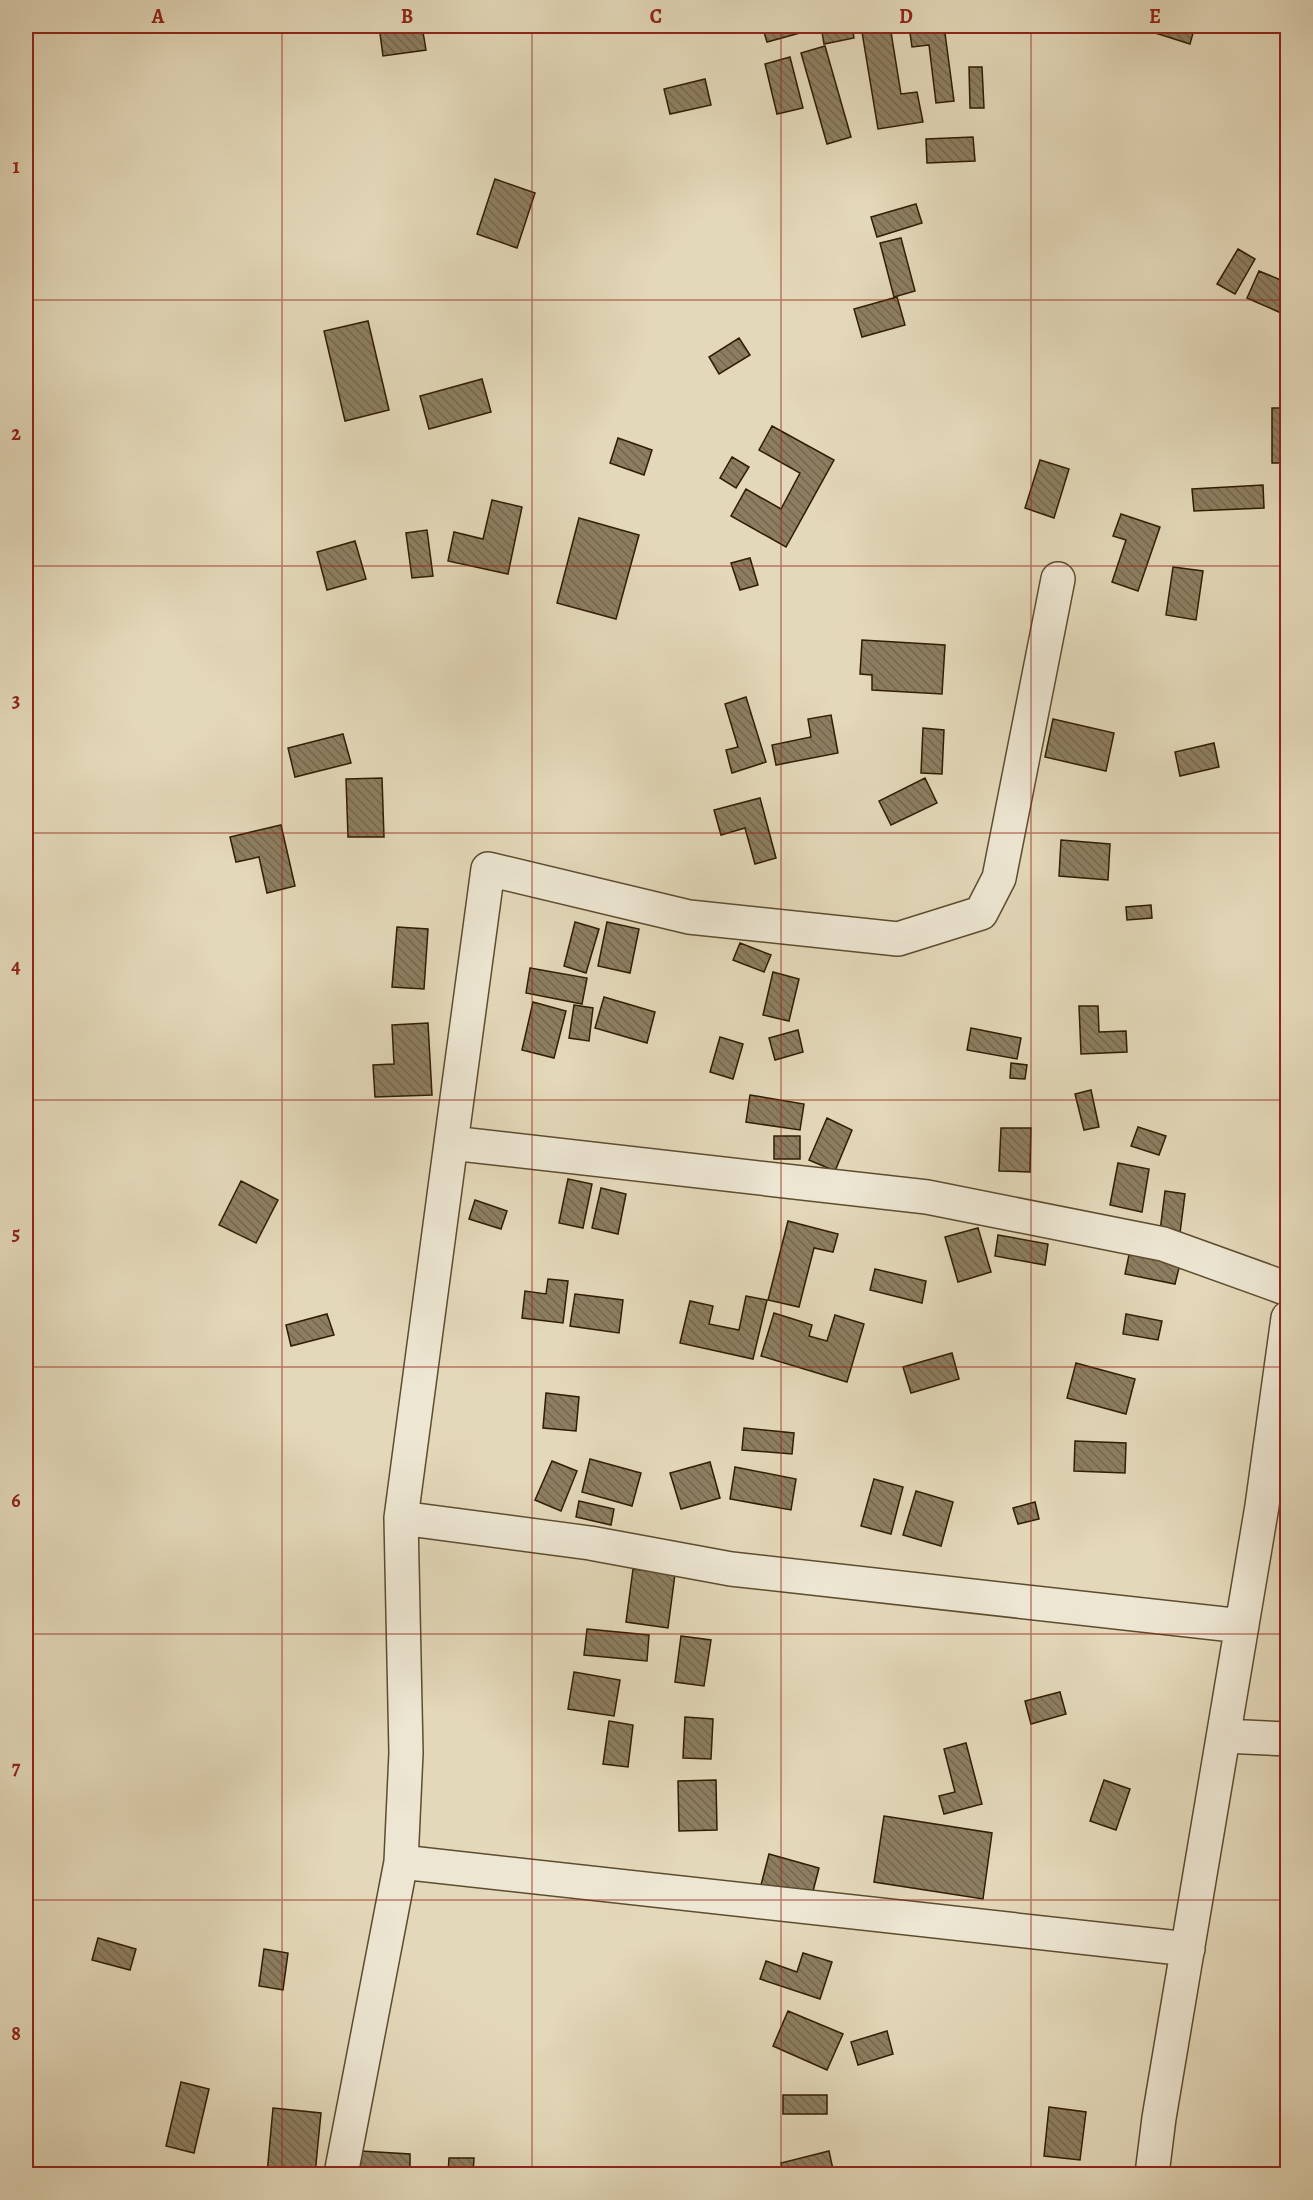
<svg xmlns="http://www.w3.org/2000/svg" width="1313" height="2200" font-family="Alegreya,serif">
<defs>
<pattern id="building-back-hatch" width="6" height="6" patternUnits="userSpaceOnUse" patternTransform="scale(1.5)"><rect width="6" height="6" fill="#8d7e61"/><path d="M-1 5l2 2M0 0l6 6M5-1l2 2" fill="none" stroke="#74674e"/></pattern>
</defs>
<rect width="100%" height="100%" fill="#e3d8b9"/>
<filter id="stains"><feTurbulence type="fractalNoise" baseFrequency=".00333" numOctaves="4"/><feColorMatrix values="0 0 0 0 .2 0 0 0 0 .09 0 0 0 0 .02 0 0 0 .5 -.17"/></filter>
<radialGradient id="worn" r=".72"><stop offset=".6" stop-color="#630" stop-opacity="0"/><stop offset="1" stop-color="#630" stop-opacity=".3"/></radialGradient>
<path fill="url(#building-back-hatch)" stroke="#301d01" stroke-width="1.5" d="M379,26H422L426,50L383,56Z
M762,26H817L818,28L767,42Z
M821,26H852L854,38L824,44Z
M861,26H890L901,94L917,92L923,122L878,129Z
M909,26H944L954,101L936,103L929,45L912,47Z
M1151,26H1195L1190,44L1149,31Z
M825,46L851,137L827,144L801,53Z
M790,57L803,108L777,114L765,64Z
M969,67H982L984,108H970Z
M705,79L711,105L670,114L664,89Z
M973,137L975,161L927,163L926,139Z
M495,179L535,193L517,248L477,234Z
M916,204L922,223L877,237L871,217Z
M901,238L915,291L894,297L880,243Z
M1238,249L1255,259L1235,294L1217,284Z
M1259,271L1288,283V316L1247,298Z
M897,297L905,325L862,337L854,309Z
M368,321L389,410L345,421L324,331Z
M739,338L750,355L719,374L709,357Z
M482,379L491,412L429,429L420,396Z
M1272,408H1288V463H1272Z
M772,426L834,460L786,547L731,516L746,489L781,509L800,473L759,450Z
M618,438L652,450L644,475L610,463Z
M732,457L749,467L736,488L720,478Z
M1040,460L1069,469L1054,518L1025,508Z
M1263,485L1264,508L1194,511L1192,489Z
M492,500L522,507L508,574L448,561L454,532L483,539Z
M1121,514L1160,527L1138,591L1112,582L1126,540L1113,536Z
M579,518L639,535L616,619L557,603Z
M427,530L433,576L412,578L406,533Z
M355,541L366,579L327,590L317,552Z
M750,558L758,585L740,590L731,563Z
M1173,567L1203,571L1196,620L1166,615Z
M862,640L945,645L942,694L872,690V675L860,674Z
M746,697L766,762L732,773L726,750L738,747L725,704Z
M831,715L838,753L776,765L772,745L811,737L808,719Z
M1053,719L1114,733L1106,771L1045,757Z
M923,728L944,730L942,774L921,773Z
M343,734L351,763L295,777L288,748Z
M1214,743L1219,767L1180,776L1175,752Z
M382,778L384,837H348L346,779Z
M925,778L937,803L891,825L879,801Z
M760,798L776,858L755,864L745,828L721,835L714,810Z
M281,825L295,886L267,893L259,857L236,862L230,837Z
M1061,840L1110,844L1108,880L1059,876Z
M1151,905L1152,918L1127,920L1126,907Z
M575,922L599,929L586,973L564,966Z
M607,922L639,929L630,973L598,966Z
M397,927L428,929L424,989L392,987Z
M740,943L771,955L764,972L733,960Z
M530,968L587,978L582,1004L526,993Z
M773,972L799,979L789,1021L763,1015Z
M604,997L655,1012L647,1043L595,1028Z
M533,1002L566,1011L554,1058L522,1050Z
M574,1005L593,1008L589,1041L569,1038Z
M1079,1006H1098L1099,1032L1126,1031L1127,1052L1081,1054Z
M428,1023L432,1095L375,1097L373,1065L394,1064L392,1025Z
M971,1028L1021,1038L1017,1059L967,1050Z
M798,1030L803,1052L775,1060L769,1038Z
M720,1037L743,1044L733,1079L710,1072Z
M1011,1063L1027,1065L1025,1079L1010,1078Z
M1091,1090L1099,1127L1084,1130L1075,1094Z
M750,1095L804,1104L800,1130L746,1122Z
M827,1118L852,1130L835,1171L809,1160Z
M1138,1127L1166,1136L1159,1155L1131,1146Z
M1001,1128H1031L1030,1172L999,1171Z
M774,1136H800V1159H774Z
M1118,1163L1149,1169L1142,1212L1110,1205Z
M568,1179L592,1184L583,1228L559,1223Z
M241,1181L278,1200L256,1243L219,1225Z
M601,1188L626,1194L618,1234L592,1228Z
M1165,1191L1185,1194L1180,1233L1160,1231Z
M475,1200L507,1211L501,1229L469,1219Z
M788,1221L838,1234L833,1252L814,1248L799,1307L768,1300Z
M978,1228L991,1272L958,1282L945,1237Z
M998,1235L1048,1244L1045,1265L995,1256Z
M1130,1250L1181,1260L1175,1284L1125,1274Z
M875,1269L926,1281L922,1303L870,1290Z
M548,1279L568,1281L563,1323L522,1318L525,1291L546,1294Z
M575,1294L623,1300L619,1333L570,1326Z
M746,1296L767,1300L753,1359L680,1343L690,1301L713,1306L709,1324L739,1330Z
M774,1313L812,1325L809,1336L827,1341L835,1315L864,1324L847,1382L761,1356Z
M327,1314L334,1335L291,1346L286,1325Z
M1126,1314L1162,1321L1158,1340L1123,1334Z
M952,1353L959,1379L911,1393L903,1367Z
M1076,1363L1135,1379L1126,1414L1067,1398Z
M546,1393L579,1397L576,1431L543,1428Z
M744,1428L794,1433L792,1454L742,1450Z
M1075,1441L1126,1443L1125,1473L1074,1471Z
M590,1459L641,1473L632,1506L582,1492Z
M552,1461L577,1471L561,1511L535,1500Z
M710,1462L720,1498L681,1509L670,1473Z
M735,1467L796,1479L791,1510L730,1499Z
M874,1479L903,1487L891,1534L861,1526Z
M916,1491L953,1502L941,1546L903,1535Z
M579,1501L614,1509L611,1525L576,1517Z
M1035,1502L1039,1519L1018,1524L1013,1508Z
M633,1569L675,1574L668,1628L626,1622Z
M587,1629L649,1635L647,1661L584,1655Z
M681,1636L711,1640L704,1686L675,1682Z
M574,1672L620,1680L614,1716L568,1709Z
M1060,1692L1066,1714L1031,1724L1025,1701Z
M685,1717L713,1719L711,1759L683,1758Z
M609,1721L633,1725L628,1767L603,1764Z
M966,1743L982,1804L944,1814L939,1796L955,1792L944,1749Z
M716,1780L717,1830L679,1831L678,1781Z
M1104,1780L1130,1789L1116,1830L1090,1821Z
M884,1816L992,1833L983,1899L874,1882Z
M769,1854L819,1868L811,1899L761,1885Z
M98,1938L136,1949L130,1970L92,1960Z
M264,1949L288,1953L283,1990L259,1986Z
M803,1953L832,1962L820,1999L760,1979L766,1961L797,1972Z
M788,2011L843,2034L827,2070L773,2046Z
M887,2031L893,2054L858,2065L851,2042Z
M181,2082L209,2089L194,2153L166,2146Z
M783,2095H827V2114H783Z
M1049,2107L1086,2112L1080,2160L1044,2156Z
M273,2108L321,2113L315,2174H267Z
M361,2151L410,2154V2174H360Z
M829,2151L834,2174H783L781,2163Z
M449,2158H474L473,2174H448Z"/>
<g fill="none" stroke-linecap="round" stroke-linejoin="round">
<g stroke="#5d4c2f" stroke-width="36">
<path id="minor" d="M451,1143L488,869L689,917L898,939L981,913L999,878L1058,579
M401,1518L590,1543L731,1569L1242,1626
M1224,1736L1288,1739
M1188,1949L401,1862L406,1753L401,1518L451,1143L927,1197L1163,1244L1288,1289
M341,2174L401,1862
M1152,2174L1159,2118L1262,1506L1288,1318"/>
</g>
<use href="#minor" stroke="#ede6d2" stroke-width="33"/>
</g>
<path fill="none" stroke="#8f2418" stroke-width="1.5" stroke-opacity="0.55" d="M282,26V2174M532,26V2174M781,26V2174M1031,26V2174M26,300H1288M26,566H1288M26,833H1288M26,1100H1288M26,1367H1288M26,1634H1288M26,1900H1288"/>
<rect width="1313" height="2200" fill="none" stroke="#e3d8b9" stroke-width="66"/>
<rect x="33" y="33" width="1247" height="2134" fill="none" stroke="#8f2418" stroke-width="2"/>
<g font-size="20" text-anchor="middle" font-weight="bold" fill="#8f2418">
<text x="158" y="23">A</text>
<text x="407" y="23">B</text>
<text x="656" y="23">C</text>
<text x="906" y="23">D</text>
<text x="1155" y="23">E</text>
<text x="16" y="173">1</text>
<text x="16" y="440">2</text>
<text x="16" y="707">3</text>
<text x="16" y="973">4</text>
<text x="16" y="1240">5</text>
<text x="16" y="1507">6</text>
<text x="16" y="1774">7</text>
<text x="16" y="2040">8</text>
</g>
<rect width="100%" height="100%" filter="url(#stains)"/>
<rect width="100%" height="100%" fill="url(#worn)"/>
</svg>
